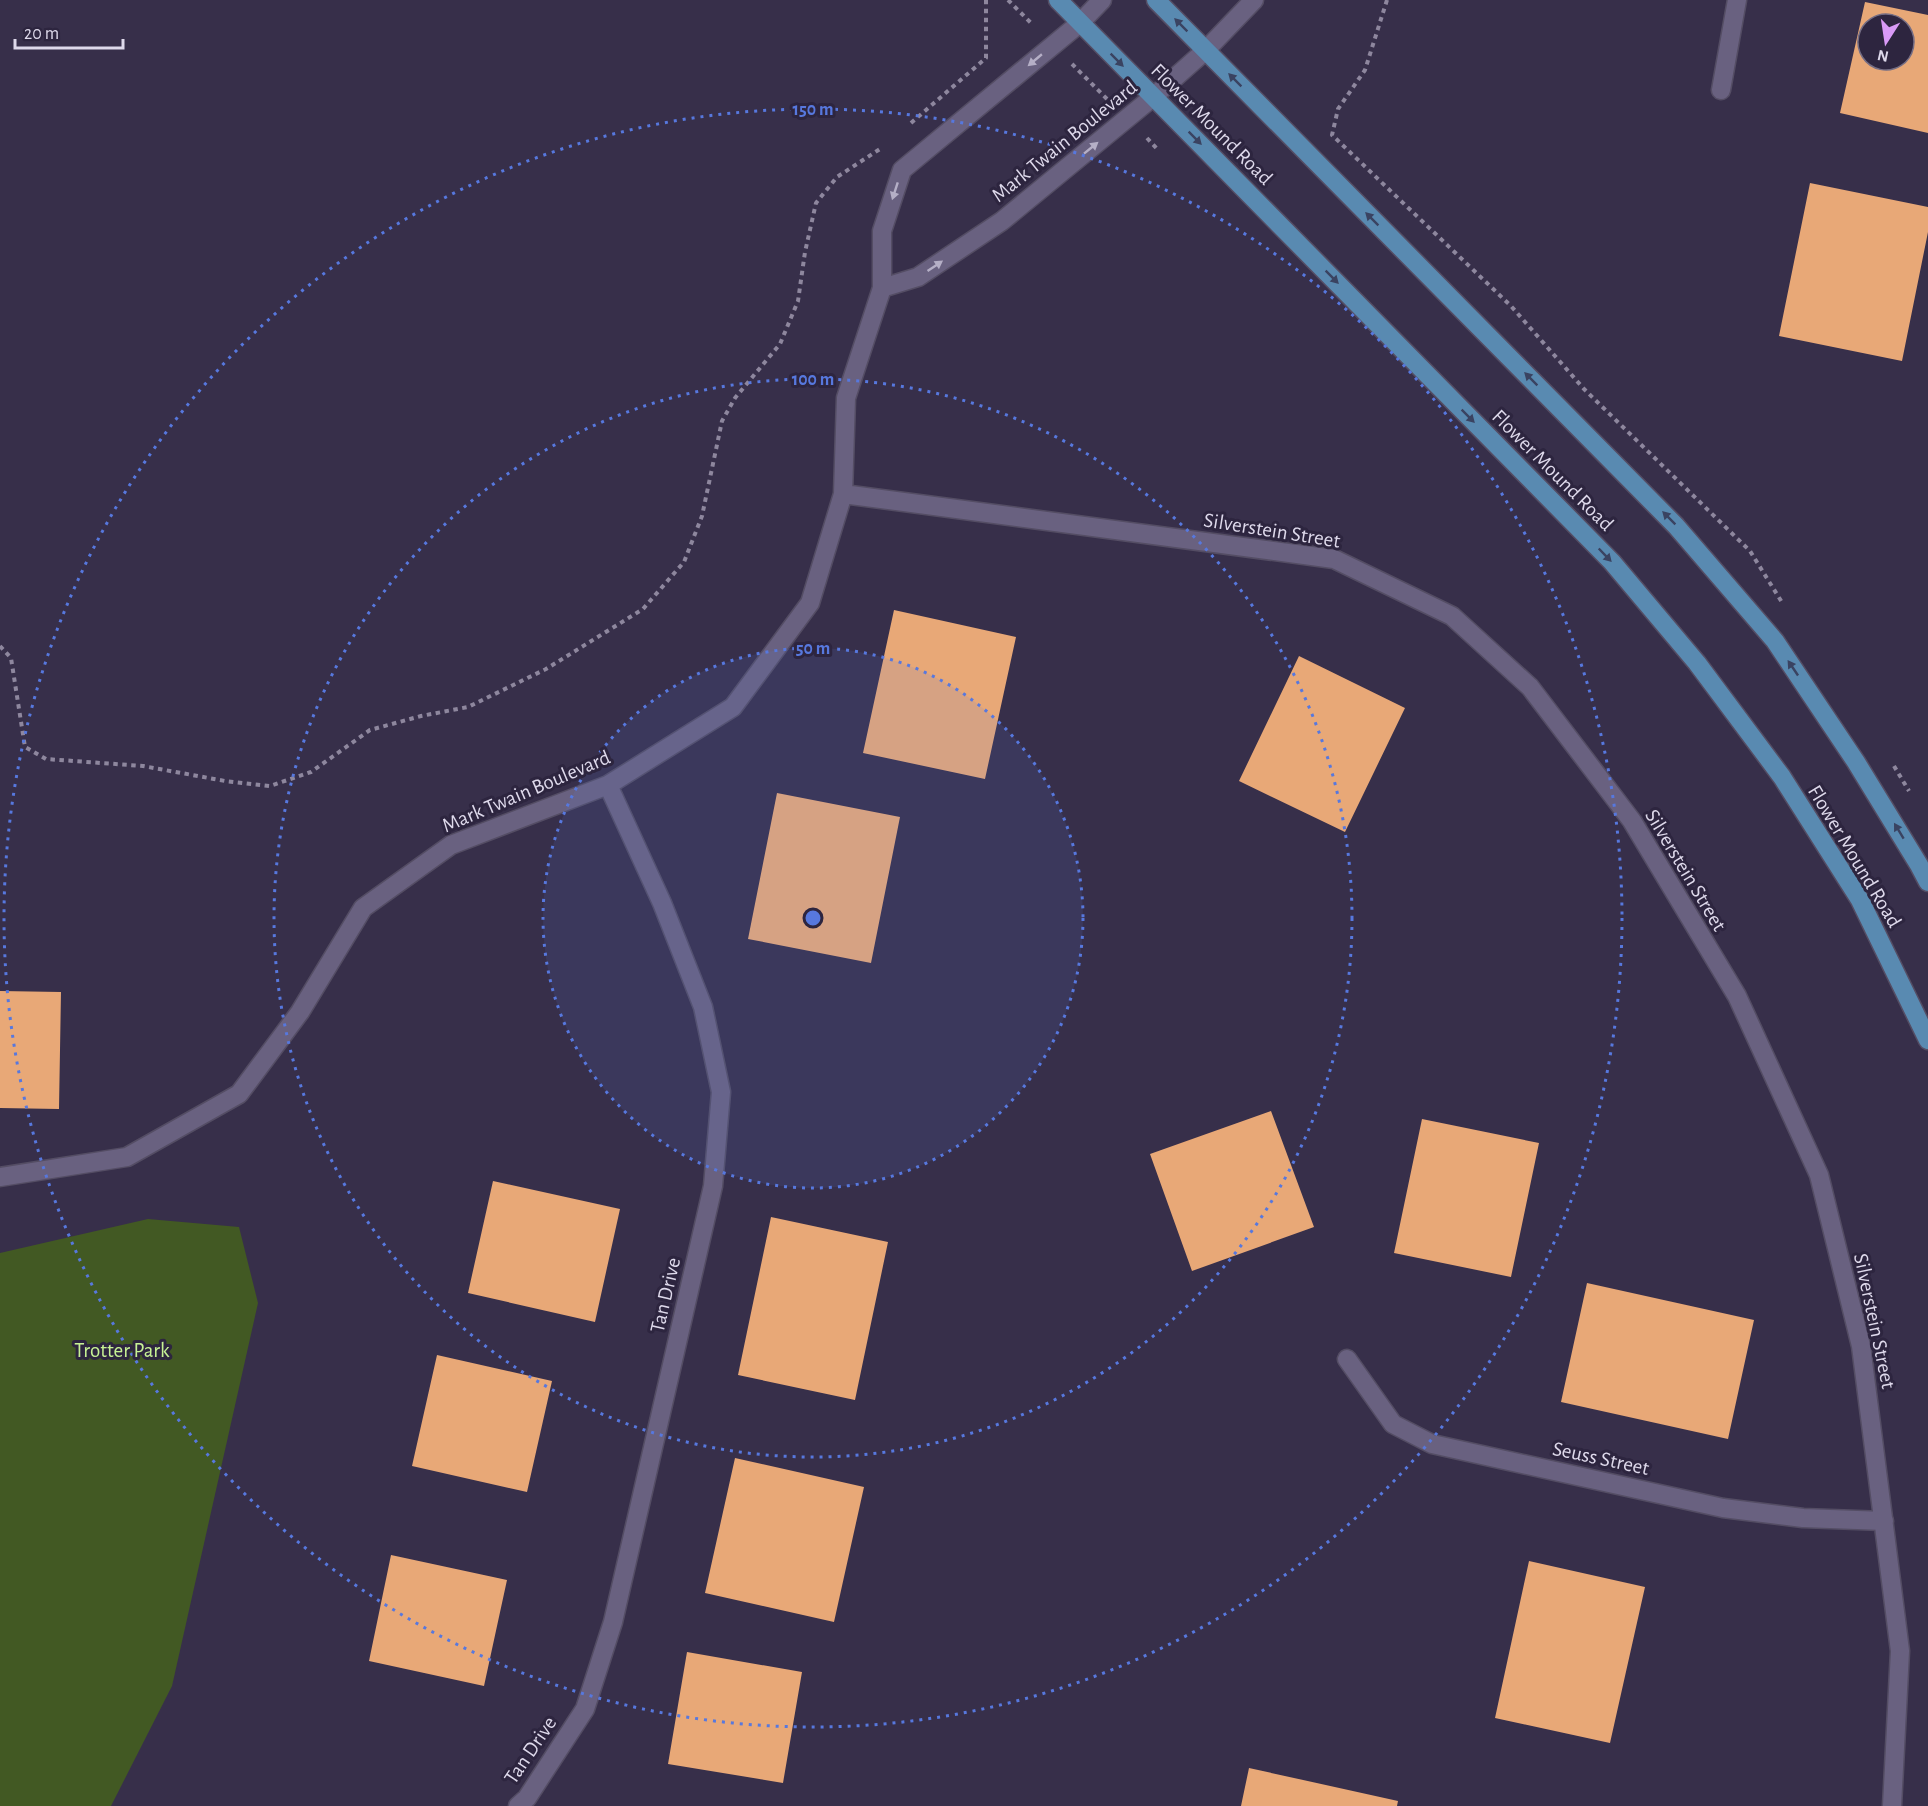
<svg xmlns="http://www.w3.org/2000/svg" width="1928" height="1806" font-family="'Alegreya Sans',sans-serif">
<rect width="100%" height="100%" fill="#372f4a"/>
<path fill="#425923" d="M148,1219L239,1227L258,1303L172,1686L111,1806H0V1253Z"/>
<path fill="#e8a877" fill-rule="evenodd" d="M1865,2L1928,15V133L1840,113ZM1868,24H1904V60H1868Z
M1810,183L1928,207V232L1902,361L1779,336Z
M894,610L1016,637L985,779L863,753Z
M1299,656L1405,708L1345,832L1239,781Z
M777,793L900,817L871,963L748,939Z
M0,991L61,992L59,1109L0,1108Z
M1271,1111L1314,1227L1192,1271L1150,1154Z
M1422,1119L1539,1143L1511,1277L1394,1253Z
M493,1181L620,1209L595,1322L468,1293Z
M771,1217L888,1242L855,1400L738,1375Z
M1587,1283L1754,1320L1728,1439L1561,1402Z
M437,1355L552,1381L527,1492L412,1466Z
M735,1458L864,1487L834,1622L705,1593Z
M391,1555L507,1580L484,1686L369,1661Z
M1529,1561L1645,1587L1610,1743L1495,1718Z
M687,1652L802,1672L783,1783L668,1764Z
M1249,1768L1398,1801L1397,1806H1241Z"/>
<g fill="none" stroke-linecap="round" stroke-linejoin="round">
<g stroke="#544d64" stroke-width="21">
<path id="minor" d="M1721,90L1737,0
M882,288L918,277L1002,221L1153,97L1206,50L1254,0
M843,494L1334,559L1452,616L1530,687L1632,821L1737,996L1819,1175L1861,1346L1900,1651L1892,1806
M0,1177L127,1157L239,1094L300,1012L363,908L451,845L608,785L733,707L810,603L843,494L846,398L882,288V231L902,170L1080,23L1102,0
M1347,1359L1393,1424L1432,1444L1723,1508L1803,1518L1884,1521
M518,1806L527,1798L585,1709L613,1622L713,1186L721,1092L703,1007L662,903L608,785"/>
</g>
<g stroke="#544d64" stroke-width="21">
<path id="major" d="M1058,0L1612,562L1697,663L1782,777L1860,900L1928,1040
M1156,0L1676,526L1775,641L1856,762L1919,865L1928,882"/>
</g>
<path stroke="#8e879e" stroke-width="4" stroke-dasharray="4.5 4.5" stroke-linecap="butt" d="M1008,0L1033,25
M1387,0L1365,70L1338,109L1332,135L1511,306L1584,389L1750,551L1783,604
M1072,64L1107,99
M911,123L986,58V0
M1147,138L1159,151
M0,646L11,658L25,747L46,759L143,766L225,781L270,786L311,772L370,730L421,716L468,707L546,669L643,609L684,562L702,516L722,421L735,398L780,344L798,301L805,252L816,203L837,177L883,147
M1894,766L1909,791"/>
<use href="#minor" stroke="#696180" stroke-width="18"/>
<use href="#major" stroke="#598ab1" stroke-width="18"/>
</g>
<defs><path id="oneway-solid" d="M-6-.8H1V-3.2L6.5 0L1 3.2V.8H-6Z" transform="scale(1.5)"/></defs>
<g fill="#3a4361">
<use href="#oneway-solid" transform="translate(1181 25) rotate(-135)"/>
<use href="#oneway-solid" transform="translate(1117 60) rotate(45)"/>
<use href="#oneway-solid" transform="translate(1235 80) rotate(-135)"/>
<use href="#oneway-solid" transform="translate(1195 138) rotate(45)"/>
<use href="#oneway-solid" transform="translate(1372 219) rotate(-135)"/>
<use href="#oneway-solid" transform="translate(1332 277) rotate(45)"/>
<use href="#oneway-solid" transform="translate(1531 379) rotate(-135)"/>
<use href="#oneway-solid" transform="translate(1468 416) rotate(45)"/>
<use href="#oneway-solid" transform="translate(1669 518) rotate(-135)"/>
<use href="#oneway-solid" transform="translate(1605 555) rotate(46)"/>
<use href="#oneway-solid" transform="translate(1793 668) rotate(-124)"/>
<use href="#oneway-solid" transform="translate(1899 831) rotate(-121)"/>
</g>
<g fill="#b5afc6">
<use href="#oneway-solid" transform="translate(1035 60) rotate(140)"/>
<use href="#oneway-solid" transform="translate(1091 148) rotate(-39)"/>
<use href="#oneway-solid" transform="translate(895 191) rotate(108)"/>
<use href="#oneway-solid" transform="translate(935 266) rotate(-34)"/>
</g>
<circle cx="813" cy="918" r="270" fill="#5778de" fill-opacity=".12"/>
<g fill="none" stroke="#5778de" stroke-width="3" stroke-dasharray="3 6">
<circle cx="813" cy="918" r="270"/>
<circle cx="813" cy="918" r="539"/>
<circle cx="813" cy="918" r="809"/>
</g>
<g text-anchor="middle" stroke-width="6" stroke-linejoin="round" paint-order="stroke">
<g font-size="21" fill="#ded9eb" stroke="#2d253f">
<text transform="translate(1212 124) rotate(45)" y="7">Flower Mound Road</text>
<text transform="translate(1064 141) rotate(-39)" y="7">Mark Twain Boulevard</text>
<text transform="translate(1553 470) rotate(45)" y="7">Flower Mound Road</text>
<text transform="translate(1272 530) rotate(9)" y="7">Silverstein Street</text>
<text transform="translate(526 791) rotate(-23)" y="7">Mark Twain Boulevard</text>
<text transform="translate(1855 856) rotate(59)" y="7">Flower Mound Road</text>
<text transform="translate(1686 870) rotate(59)" y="7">Silverstein Street</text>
<text transform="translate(665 1295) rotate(-77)" y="7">Tan Drive</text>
<text transform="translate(1875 1321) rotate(78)" y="7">Silverstein Street</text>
<text transform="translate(1601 1458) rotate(12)" y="7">Seuss Street</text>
<text transform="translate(530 1750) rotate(-56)" y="7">Tan Drive</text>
</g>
<g font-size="21" fill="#c7f294" stroke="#2d253f">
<text x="122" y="1357">Trotter Park</text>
</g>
</g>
<circle cx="813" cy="918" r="9" fill="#5778de" stroke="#2d253f" stroke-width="3"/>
<g font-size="18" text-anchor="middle" font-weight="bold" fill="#5778de" stroke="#2d253f" stroke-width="6" stroke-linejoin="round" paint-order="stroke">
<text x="813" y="115">150 m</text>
<text x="813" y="385">100 m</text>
<text x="813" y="654">50 m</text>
</g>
<g transform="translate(1886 42) rotate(192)"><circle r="28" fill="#2d253f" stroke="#746d84" stroke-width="1.5"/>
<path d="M0-4.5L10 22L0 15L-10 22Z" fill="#d99af7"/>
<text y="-9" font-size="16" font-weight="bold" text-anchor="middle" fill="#ded9eb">N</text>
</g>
<path d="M15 39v9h108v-9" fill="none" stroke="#ded9eb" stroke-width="3"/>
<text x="24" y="39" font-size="18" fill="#ded9eb" stroke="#2d253f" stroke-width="4.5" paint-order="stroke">20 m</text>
</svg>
